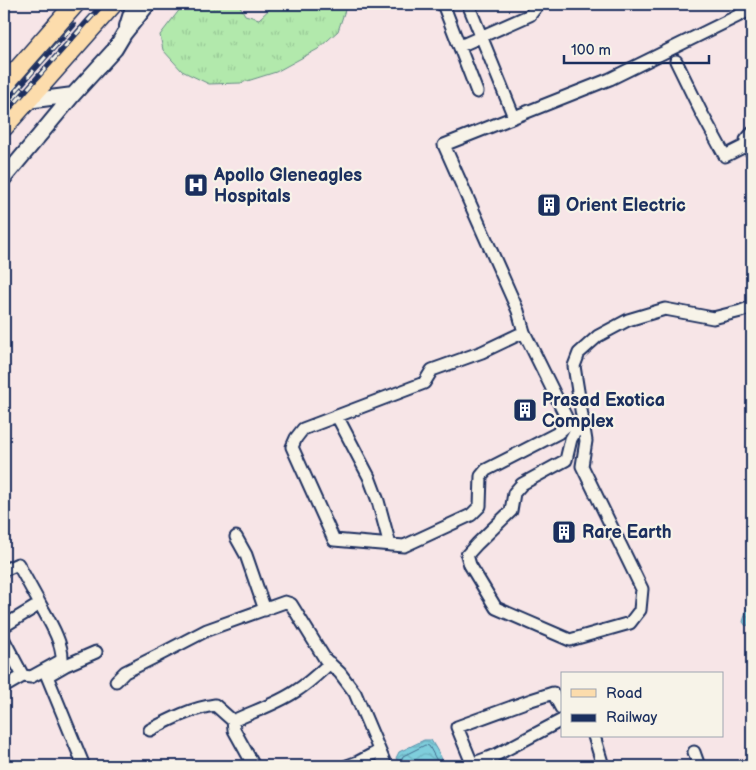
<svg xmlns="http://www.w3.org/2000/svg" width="756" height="770" font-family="'Balsamiq Sans',sans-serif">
<defs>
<pattern id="grass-tufts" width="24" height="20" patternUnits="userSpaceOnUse" patternTransform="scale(1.25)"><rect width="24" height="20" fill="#b2e9ac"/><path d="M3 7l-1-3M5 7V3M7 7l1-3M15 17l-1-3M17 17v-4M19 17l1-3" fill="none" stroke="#98c896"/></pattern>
<pattern id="water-waves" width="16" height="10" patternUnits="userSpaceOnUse" patternTransform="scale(1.25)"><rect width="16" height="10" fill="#7fcedc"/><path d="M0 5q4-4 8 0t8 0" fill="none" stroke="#6db1bf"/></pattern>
</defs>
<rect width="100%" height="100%" fill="#f7e5e7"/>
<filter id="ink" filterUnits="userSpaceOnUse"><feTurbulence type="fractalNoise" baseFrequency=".02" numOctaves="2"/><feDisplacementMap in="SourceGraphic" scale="10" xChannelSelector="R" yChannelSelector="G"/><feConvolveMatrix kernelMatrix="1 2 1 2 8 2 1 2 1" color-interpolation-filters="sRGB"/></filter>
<g filter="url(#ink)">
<path fill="url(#grass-tufts)" stroke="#668c85" d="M184,4H242L240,6L245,15L259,19L275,4H347L338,31L318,49L276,72L241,83L209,84L182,71L163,50L160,35Z"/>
<path fill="url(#water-waves)" stroke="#578eaa" d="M752,590V623L746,626L743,622Z
M424,740H431L441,757L444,766H400L396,758L399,752Z"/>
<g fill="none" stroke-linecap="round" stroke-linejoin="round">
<path stroke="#436f90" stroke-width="1" d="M404,766L402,759L403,756L425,745L429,746L436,759L439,766"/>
<g stroke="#1b2f5e" stroke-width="15">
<path id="minor" d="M443,4L477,92
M468,4L514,117
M460,46L530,15L537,6V4
M676,61L701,112L725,156L747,145
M752,133L746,140L749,149L752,152
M524,332L482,352L432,370L424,383L303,429L296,438L292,447L334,540L404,546L471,515L480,506L481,476L486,470L558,433L566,426V417L524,332L518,311L444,145L610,79L752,9
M337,416L369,477L378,501L390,545
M582,420L571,439L566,460L522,484L514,493L511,511L477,544L467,555L470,565L496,608L570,640L630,623L640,610L642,589L582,466L586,441L574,366L579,353L598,336L628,320L665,309L713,318L741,311L752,307
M236,537L246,555L265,610
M4,570L18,564L40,604L4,626
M4,640L23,676L4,687
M23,676L31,677L62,660C63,642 48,619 40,604
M116,681L125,672L159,655L207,630L285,602L291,604L325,659L340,673L355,693L386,766
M233,721L234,730L254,766
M150,730C171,719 192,708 215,705L233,721C254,711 277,704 296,691C309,683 319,673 330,663
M594,736L603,766
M694,752L699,766
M469,765L496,755L562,720
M84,766L47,676L66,665L96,652
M347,766L358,762L379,751
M468,766L469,765L471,761L457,727L531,700L553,693L561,708L562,707"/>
</g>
<g stroke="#1b2f5e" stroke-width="18">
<path id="tertiary" d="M127,26L134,4
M4,84L27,101L73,95L115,49L124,34L148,4
M4,178L73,95"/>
</g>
<g stroke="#1b2f5e" stroke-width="21">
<path id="primary" d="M4,85L75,4
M4,127L113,4"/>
</g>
<use href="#minor" stroke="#f7f3e8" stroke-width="11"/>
<use href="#tertiary" stroke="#f7f3e8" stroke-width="14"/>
<use href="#primary" stroke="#fcdcac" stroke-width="18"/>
<g stroke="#1b2f5e" stroke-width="5">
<path id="rail" d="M4,104L74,25
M4,115L103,4"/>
</g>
<use href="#rail" stroke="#f7f3e8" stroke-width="3" stroke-dasharray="9" stroke-linecap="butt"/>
</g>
</g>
<defs>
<g id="hospital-square" transform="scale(1.25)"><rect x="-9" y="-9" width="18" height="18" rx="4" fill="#1b2f5e" stroke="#f7f3e8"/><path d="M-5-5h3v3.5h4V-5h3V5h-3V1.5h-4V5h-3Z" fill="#fff"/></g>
<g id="building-square" transform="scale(1.25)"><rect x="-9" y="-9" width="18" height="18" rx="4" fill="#1b2f5e" stroke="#f7f3e8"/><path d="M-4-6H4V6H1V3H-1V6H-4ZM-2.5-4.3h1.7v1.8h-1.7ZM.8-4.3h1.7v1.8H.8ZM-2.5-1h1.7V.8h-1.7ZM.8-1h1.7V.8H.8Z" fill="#fff"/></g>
</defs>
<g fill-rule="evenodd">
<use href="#hospital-square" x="196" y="185"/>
<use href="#building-square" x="549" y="205"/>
<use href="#building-square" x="525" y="410"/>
<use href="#building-square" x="564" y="532"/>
</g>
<g text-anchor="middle" stroke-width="4.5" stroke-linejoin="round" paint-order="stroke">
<g font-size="18" font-weight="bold" fill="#1b2f5e" stroke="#f7f3e8" text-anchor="start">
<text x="214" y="181">Apollo Gleneagles<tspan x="214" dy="21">Hospitals</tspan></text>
<text x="566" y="211">Orient Electric</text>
<text x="542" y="406">Prasad Exotica<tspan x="542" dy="21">Complex</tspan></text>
<text x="582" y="538">Rare Earth</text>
</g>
</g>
<rect width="756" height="770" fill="none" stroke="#f7f3e8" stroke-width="20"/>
<rect x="10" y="10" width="736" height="750" fill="none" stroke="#1b2f5e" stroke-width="2" filter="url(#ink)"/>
<rect x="561" y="672" width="162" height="65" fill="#f7f3e8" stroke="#9fa5b1"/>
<rect x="571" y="689" width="25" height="8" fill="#fcdcac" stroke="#9fa5b1"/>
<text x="606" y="698" font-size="15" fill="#1b2f5e">Road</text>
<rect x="571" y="714" width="25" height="8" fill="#1b2f5e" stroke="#9fa5b1"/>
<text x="606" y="722" font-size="15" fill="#1b2f5e">Railway</text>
<path d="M564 55v8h145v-8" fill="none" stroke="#1b2f5e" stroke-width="2.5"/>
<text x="571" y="55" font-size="15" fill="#1b2f5e" stroke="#f7f3e8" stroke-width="4" paint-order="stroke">100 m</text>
</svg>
